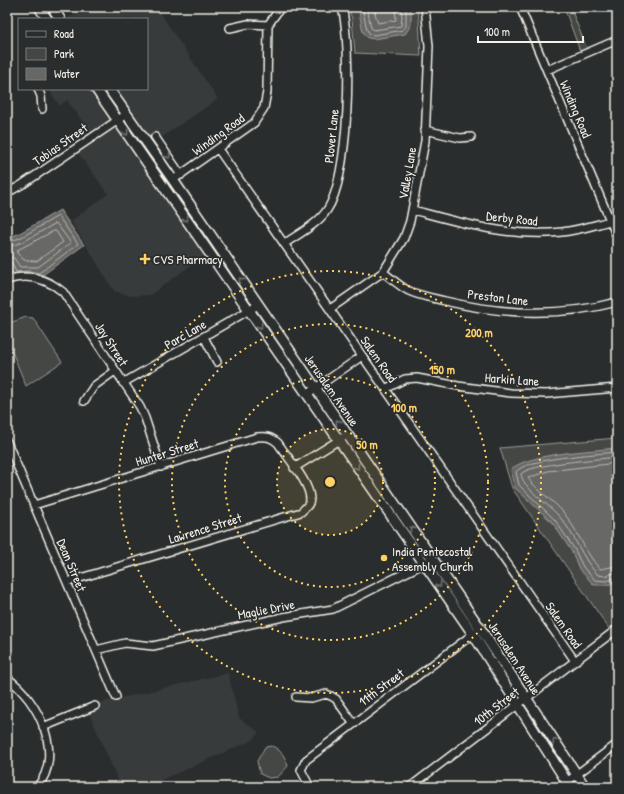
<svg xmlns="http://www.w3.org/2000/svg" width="624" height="794" font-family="'Patrick Hand',sans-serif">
<rect width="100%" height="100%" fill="#2a2d2e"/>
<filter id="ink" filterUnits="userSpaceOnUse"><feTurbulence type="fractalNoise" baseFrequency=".025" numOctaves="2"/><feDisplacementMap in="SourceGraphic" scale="8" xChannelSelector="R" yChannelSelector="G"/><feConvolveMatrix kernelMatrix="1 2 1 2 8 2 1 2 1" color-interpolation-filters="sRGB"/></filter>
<g filter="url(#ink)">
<path fill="#373a3a" d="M105,7H156L218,99L162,137L178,173L222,243L150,295L131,296L114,291L71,221L108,194L73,146L91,133L67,100L60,106L48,89H147V19H62Z
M228,673L239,718L259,732L253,740L145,787H121L86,706Z"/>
<path fill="#444645" stroke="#9c9c96" d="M348,7H417L419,19L421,56L355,53L352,19Z
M564,7H574L571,9L587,49L580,51Z
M26,317L33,318L62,362L26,386L7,339V324Z
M617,438V624L610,630L512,488L500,448Z
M272,746C281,750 285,756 288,766L278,777L269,778L260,774L257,761L265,747Z"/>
<path fill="#676866" stroke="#9f9f9a" d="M358,7H410C412,18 412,26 405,34L374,39L368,38L363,32Z
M60,210L84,245L40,277H13L7,261V238L18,234Z
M617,448V581L608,585H594L579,569L572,552L552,522L515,488L512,478L511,469C531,453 590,451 617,448Z"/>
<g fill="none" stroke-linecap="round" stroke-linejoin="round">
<path stroke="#bcbab4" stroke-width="1" d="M362,7L367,30L370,34L374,35L403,30L406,26V7
M367,7L371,28L374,30L401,26L402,17L401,7
M373,7L378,23L396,20L395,7
M54,231H56L63,242L37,261L24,260L17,253L18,250Z
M7,242L20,238L58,216L78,244L39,273L29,271L16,272L12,263L7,261
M7,247L23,242L56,223L71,243L38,267H20L14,258L7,256
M617,452C598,454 525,458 516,472L519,485L555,520L575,550L583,567L595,580L607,581L617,577
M617,457C601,459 528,464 521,474C522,487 549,505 558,515C575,533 581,558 598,575L606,576L617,572
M617,463L548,471L528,478C537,491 553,500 563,512C578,530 585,553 600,569L617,566"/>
<g stroke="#f4f1e8" stroke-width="10">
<path id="minor" d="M520,7L617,237
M230,28L248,24L268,25
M547,70L617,40
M38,89L41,96L42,109
M425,130L460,138L471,137
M155,137L181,175
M218,149L575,661
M173,180L254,123L264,108L267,92L268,25L281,7
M7,193L23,184L127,114
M413,210C462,223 511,238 562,232C579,230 594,225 610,221
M284,244C298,234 317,225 327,210C350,176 352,48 342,7
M383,272C391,278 398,285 407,290C419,296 433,298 445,301C503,315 560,317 617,302
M7,280C28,273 46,278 63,292L140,407L145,418L161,467
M330,309L383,272L404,238L410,221L425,141L429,46L425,7
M204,337L217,362
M123,383L258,305
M385,389L405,379L417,378L458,386L511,393L546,394L617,388
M307,394L362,356
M84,401L94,386L115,371
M7,442L116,697
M294,468L347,435
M34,505L257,437C267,436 271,437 278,443C287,457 310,483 310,499C310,505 305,508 301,512L67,582
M96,650L125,643L153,646L283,617L333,609L427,562
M7,678C38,699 65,755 37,787
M296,697L311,698L326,694L331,696L336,699L353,723
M43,727L95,706
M310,787L301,770L306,760L477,631
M410,787L617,629
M560,787L617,744"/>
</g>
<g stroke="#f4f1e8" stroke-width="12">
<path id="major" d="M39,7L47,19
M52,7L60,19
M96,89L473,634L570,787
M109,89L173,180L480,628L585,787"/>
</g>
<use href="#minor" stroke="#2a2d2e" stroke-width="7"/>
<use href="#major" stroke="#2a2d2e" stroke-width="9"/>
</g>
<defs><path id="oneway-chevron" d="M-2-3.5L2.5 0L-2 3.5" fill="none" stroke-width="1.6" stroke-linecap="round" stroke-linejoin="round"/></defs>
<g stroke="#71726f">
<use href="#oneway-chevron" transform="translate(126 133) rotate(55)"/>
<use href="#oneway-chevron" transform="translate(168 156) rotate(55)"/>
<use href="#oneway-chevron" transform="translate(186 219) rotate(55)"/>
<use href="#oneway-chevron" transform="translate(241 280) rotate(-125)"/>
<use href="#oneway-chevron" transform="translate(260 326) rotate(55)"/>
<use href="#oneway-chevron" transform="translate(338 422) rotate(-125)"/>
<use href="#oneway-chevron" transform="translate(357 467) rotate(55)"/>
<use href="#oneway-chevron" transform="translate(412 529) rotate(-125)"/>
<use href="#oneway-chevron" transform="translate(439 585) rotate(55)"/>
<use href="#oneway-chevron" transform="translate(555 741) rotate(-124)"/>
</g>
</g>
<circle cx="330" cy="482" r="53" fill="#ffd166" fill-opacity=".12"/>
<g fill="none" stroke="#ffd166" stroke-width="2" stroke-dasharray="2 4">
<circle cx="330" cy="482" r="53"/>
<circle cx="330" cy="482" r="105"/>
<circle cx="330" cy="482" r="158"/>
<circle cx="330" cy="482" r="211"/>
</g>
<g fill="#ffd166" stroke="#2a2d2e" stroke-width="1.5">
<path d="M143 253h4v4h4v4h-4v4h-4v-4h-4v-4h4z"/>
<circle cx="384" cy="558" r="4"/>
</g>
<g text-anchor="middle" stroke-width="3.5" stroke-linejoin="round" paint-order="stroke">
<g font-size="13" fill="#f4f1e8" stroke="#2a2d2e">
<text transform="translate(576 109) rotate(67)" y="5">Winding Road</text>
<text transform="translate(218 134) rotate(-36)" y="5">Winding Road</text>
<text transform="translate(331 136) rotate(-84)" y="5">Plover Lane</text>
<text transform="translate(60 144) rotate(-35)" y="5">Tobias Street</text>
<text transform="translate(407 173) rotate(-80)" y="5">Valley Lane</text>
<text transform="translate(512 218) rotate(6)" y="5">Derby Road</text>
<text transform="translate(498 297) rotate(7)" y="5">Preston Lane</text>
<text transform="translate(185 334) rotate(-30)" y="5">Parc Lane</text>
<text transform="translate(112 344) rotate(57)" y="5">Jay Street</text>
<text transform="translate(379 359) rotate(55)" y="5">Salem Road</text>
<text transform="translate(512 379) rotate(4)" y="5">Harkin Lane</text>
<text transform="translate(332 390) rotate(55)" y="5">Jerusalem Avenue</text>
<text transform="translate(167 452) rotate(-17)" y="5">Hunter Street</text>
<text transform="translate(205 528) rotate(-17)" y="5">Lawrence Street</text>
<text transform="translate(72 565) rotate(67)" y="5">Dean Street</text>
<text transform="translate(266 609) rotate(-11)" y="5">Maglie Drive</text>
<text transform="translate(564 625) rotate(55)" y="5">Salem Road</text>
<text transform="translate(515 658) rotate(57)" y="5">Jerusalem Avenue</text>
<text transform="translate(381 687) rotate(-37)" y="5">11th Street</text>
<text transform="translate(496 706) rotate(-38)" y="5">10th Street</text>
</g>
<g font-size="13" fill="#f4f1e8" stroke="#2a2d2e" text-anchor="start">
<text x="153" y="264">CVS Pharmacy</text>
<text x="392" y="556">India Pentecostal<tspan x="392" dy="15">Assembly Church</tspan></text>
</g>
</g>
<circle cx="330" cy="482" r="6" fill="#ffd166" stroke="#2a2d2e" stroke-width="2"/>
<g font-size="12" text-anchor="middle" font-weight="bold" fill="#ffd166" stroke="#2a2d2e" stroke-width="3.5" stroke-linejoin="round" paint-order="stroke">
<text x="479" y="337">200 m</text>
<text x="442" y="374">150 m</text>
<text x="404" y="412">100 m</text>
<text x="367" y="449">50 m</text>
</g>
<rect width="624" height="794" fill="none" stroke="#2a2d2e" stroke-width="24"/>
<rect x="12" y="12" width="600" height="770" fill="none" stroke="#f4f1e8" stroke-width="1.5" filter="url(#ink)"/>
<rect x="18" y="18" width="130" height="72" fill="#2a2d2e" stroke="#7b7b78"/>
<rect x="26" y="31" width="20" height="6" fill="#2a2d2e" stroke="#7b7b78"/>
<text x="54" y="38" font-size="12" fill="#f4f1e8">Road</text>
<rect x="26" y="48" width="20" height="12" fill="#444645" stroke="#7b7b78"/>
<text x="54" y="58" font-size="12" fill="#f4f1e8">Park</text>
<rect x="26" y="68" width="20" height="12" fill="#676866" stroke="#7b7b78"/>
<text x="54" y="78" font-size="12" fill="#f4f1e8">Water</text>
<path d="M478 36v6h105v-6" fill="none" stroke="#f4f1e8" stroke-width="2"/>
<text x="484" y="36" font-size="12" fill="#f4f1e8" stroke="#2a2d2e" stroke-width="3" paint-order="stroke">100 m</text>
</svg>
